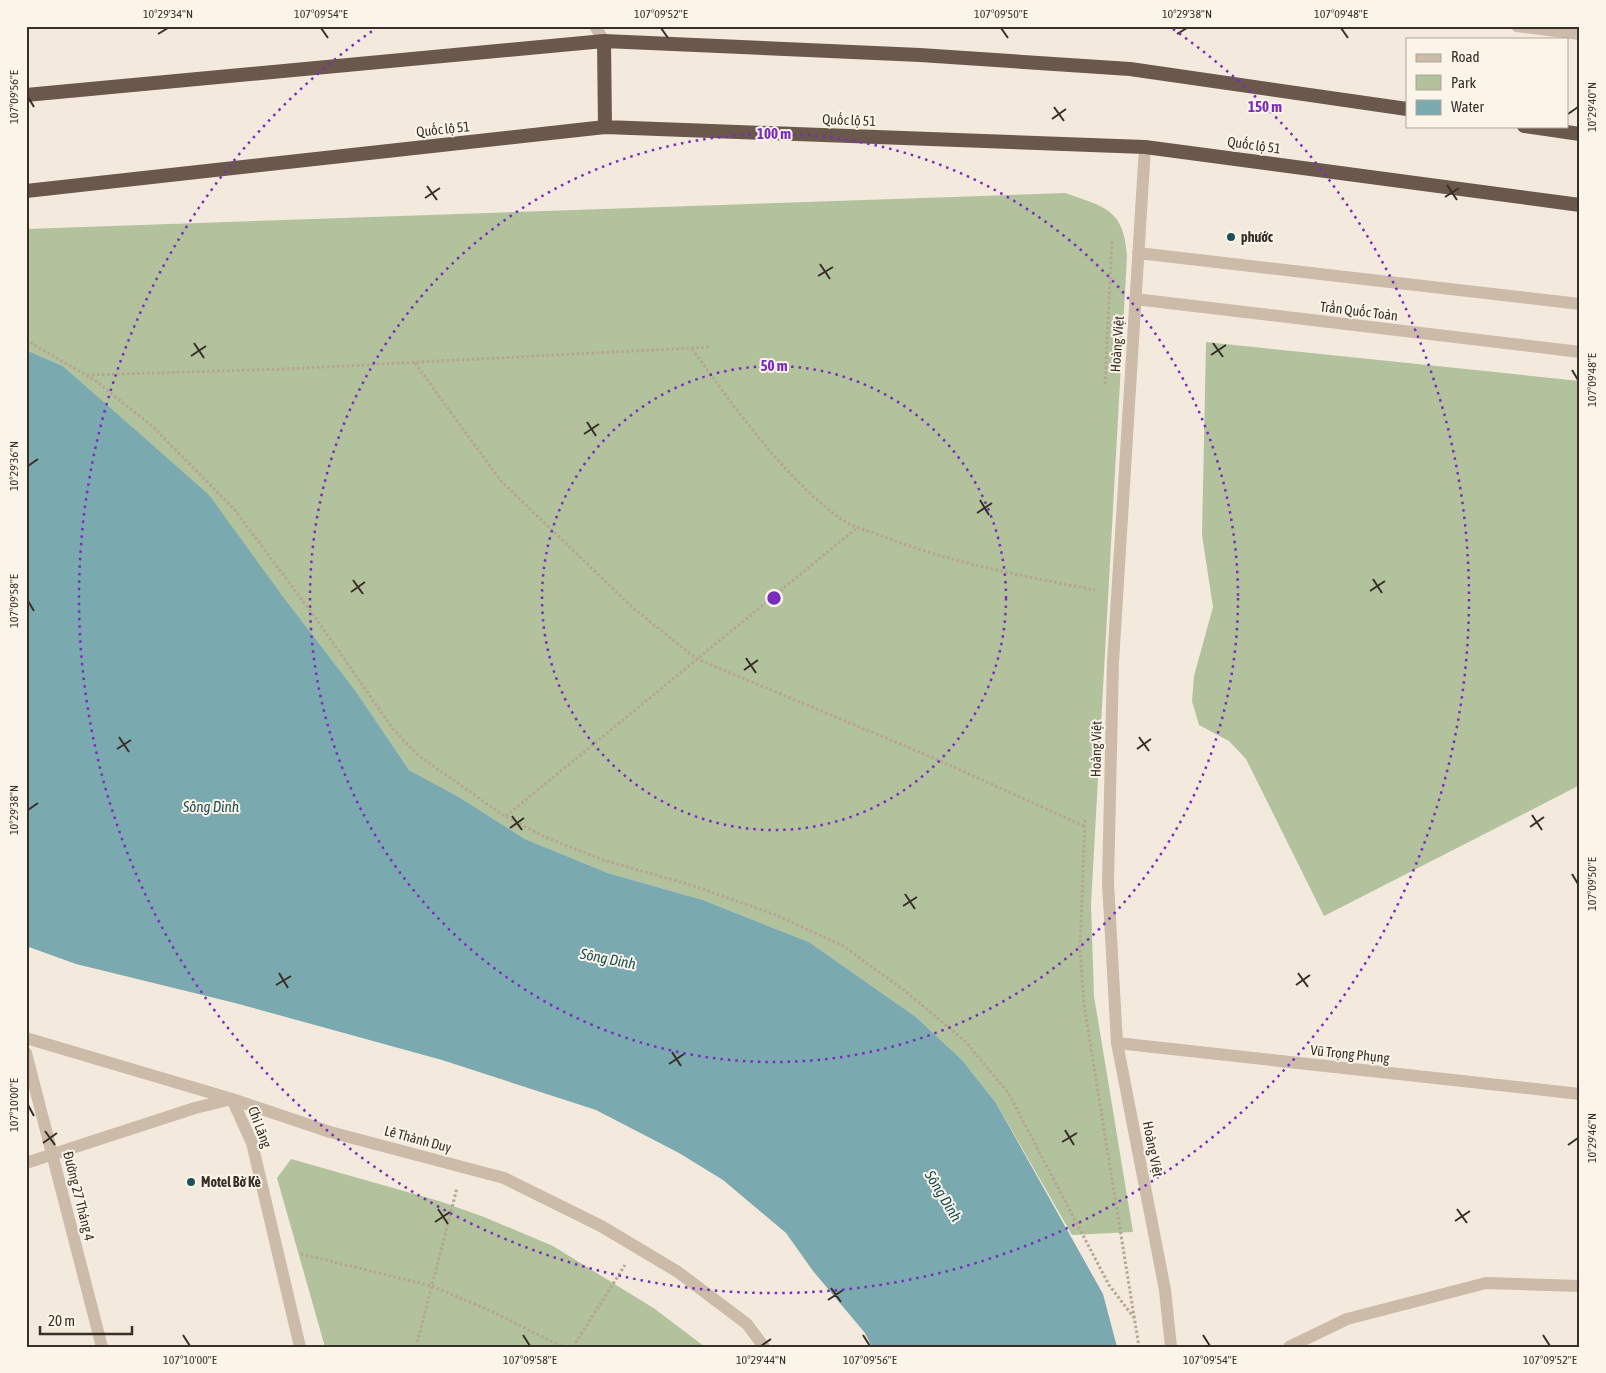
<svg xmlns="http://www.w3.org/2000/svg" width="1606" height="1373" font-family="'Asap Condensed',sans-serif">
<rect width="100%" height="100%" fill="#f3eadd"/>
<path fill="#b2c29c" d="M1065,193C1105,207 1124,209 1127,256L1091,905L1094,996L1133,1232L1072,1235L996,1103L962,1060L916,1017L809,942L703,900L608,873L525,839L459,797L409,770L355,690L281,594L126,422L63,366L26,350V229Z
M1206,342L1580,381V785L1324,916L1246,759L1229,741L1199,725L1192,701L1194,676L1213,607L1202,535Z
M291,1159L439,1201L484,1217L553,1246L655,1309L705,1347H325L277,1178Z"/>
<path fill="#7ba9b0" d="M26,350L63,366L209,495L281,594L355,690L409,770L459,797L525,839L608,873L703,900L809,942L916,1017L962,1060L996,1103L1103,1294L1117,1347H872L865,1333L813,1271L786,1233L723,1180L679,1153L596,1110L442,1060L235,1003L76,964L26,946Z"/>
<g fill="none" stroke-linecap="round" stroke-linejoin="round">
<path stroke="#b7a592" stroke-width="3" stroke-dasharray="2.5 2.5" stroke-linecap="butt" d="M26,340L96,381L153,427L234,509L315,617L393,729L418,755L501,814L545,837L603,860L691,885L776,915L843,946L904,990L966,1042L1009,1094L1109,1285L1135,1319
M692,349C733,405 784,478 841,519C852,527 869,531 882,536C951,563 1023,576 1095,590
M415,363L501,481L633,608L697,659L936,759L1084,826
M87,375L285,369L710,347
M1105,384L1112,239
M506,816L858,527
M1085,820L1080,949L1084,1005L1139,1347
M301,1254L432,1286L493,1312L563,1347
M416,1347L457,1188
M573,1347L625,1265"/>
<path stroke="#cbbba8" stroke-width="12" d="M1289,1347L1347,1319L1486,1283L1580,1286"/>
<path stroke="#cbbba8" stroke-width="12" d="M595,26L604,41
M1517,26L1580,34
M1145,147L1113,662L1108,883L1117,1043L1165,1290L1171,1347
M1138,253L1580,304
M1135,299L1580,352
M26,1038L232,1099L330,1132L504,1178L601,1226L678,1272L747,1324L764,1347
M1117,1043L1580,1094
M26,1053L102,1347
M26,1163L195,1108L232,1099L252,1143L300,1347"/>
<path stroke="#6a584c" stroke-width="14" d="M604,41L605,127
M26,95L604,41L920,55L1130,69L1407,109
M1524,126L1580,134
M26,191L605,127L1145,147L1580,205"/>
</g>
<path fill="none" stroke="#382f28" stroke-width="2" d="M321,28L328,38M661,28L668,38M1001,28L1008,38M1341,28L1348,38M158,34L168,28M1177,34L1187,28M28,97L34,107M1054,107L1064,121M1568,114L1578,107M1052,119L1066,109M1447,185L1457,200M427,186L437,200M1445,197L1459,188M425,198L440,188M820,264L830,279M818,276L833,267M194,343L204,358M1213,343L1223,357M1211,355L1226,345M191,356L206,346M1572,370L1578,380M587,422L596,436M584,434L599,424M28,466L38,459M980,500L989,515M977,513L992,503M1373,579L1382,593M353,580L363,594M1370,591L1385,581M351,592L365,582M28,601L34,611M746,658L756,673M744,670L758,660M119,737L129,752M1139,737L1149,751M117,749L131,740M1137,749L1151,739M28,810L38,803M1532,815L1542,830M512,816L522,830M1530,827L1544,817M510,828L524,818M1572,874L1578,884M905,894L915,909M903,906L917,897M279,973L288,988M1298,973L1308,987M276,985L291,976M1296,985L1310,975M672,1052L681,1066M669,1064L684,1054M28,1105L34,1116M1065,1130L1074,1145M45,1131L55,1145M1062,1142L1077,1133M43,1143L57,1133M1568,1145L1578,1138M438,1209L448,1224M1457,1209L1467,1223M1455,1221L1470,1211M435,1222L450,1212M831,1288L841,1302M828,1300L843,1290M183,1335L190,1346M523,1335L530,1346M863,1335L870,1346M1203,1335L1210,1346M1543,1335L1550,1346M761,1346L771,1339"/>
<g fill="none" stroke="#7b2cbf" stroke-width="2.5" stroke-dasharray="2.5 5">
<circle cx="774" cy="598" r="232"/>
<circle cx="774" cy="598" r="464"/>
<path d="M1173 29A695 695 0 1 1 375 29"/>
</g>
<g fill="#1d515a" stroke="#faf4e9" stroke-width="2">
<circle cx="1231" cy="237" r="5"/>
<circle cx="191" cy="1182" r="5"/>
</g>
<g text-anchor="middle" stroke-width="4" stroke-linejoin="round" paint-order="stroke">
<g font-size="14" fill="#382f28" stroke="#faf4e9">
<text transform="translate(849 120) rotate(2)" y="5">Quốc lộ 51</text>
<text transform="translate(443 129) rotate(-6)" y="5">Quốc lộ 51</text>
<text transform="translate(1254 145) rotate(8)" y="5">Quốc lộ 51</text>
<text transform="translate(1359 311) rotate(7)" y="5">Trần Quốc Toản</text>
<text transform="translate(1117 344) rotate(-86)" y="5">Hoàng Việt</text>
<text transform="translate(1096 749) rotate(-89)" y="5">Hoàng Việt</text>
<text transform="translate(1350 1054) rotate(6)" y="5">Vũ Trọng Phụng</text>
<text transform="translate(260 1127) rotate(69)" y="5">Chi Lăng</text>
<text transform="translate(418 1139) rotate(15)" y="5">Lê Thành Duy</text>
<text transform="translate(1153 1149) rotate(79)" y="5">Hoàng Việt</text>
<text transform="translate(79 1196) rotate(76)" y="5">Đường 27 Tháng 4</text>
</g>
<g font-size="14" font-weight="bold" fill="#382f28" stroke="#faf4e9" text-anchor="start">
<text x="1241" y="242">phước</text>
<text x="201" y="1187">Motel Bờ Kè</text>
</g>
<g font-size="15" font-style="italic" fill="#1d515a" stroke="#faf4e9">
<text x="211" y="812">Sông Dinh</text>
<text transform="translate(608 959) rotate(11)" y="5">Sông Dinh</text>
<text transform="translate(943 1196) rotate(59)" y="5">Sông Dinh</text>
</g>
</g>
<circle cx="774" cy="598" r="8" fill="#7b2cbf" stroke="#faf4e9" stroke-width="2.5"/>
<g font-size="15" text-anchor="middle" font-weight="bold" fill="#7b2cbf" stroke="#faf4e9" stroke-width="4" stroke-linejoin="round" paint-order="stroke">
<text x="1265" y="112">150 m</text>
<text x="774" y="139">100 m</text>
<text x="774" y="371">50 m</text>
</g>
<rect width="1606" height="1373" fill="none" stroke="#faf4e9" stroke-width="55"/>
<rect x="1406" y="38" width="162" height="90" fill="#faf4e9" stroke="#aca59c"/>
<rect x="1416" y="54" width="25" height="8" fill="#cbbba8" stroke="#aca59c"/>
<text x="1451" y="62" font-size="15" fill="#382f28">Road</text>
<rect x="1416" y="75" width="25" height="15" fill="#b2c29c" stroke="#aca59c"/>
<text x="1451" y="88" font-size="15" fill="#382f28">Park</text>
<rect x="1416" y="100" width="25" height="15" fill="#7ba9b0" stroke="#aca59c"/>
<text x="1451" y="112" font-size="15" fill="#382f28">Water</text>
<path d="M40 1326v8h92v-8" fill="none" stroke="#382f28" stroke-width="2.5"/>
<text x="48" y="1326" font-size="15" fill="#382f28" stroke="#faf4e9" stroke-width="4" paint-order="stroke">20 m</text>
<rect x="28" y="28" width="1550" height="1318" fill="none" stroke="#382f28" stroke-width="2"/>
<g font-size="12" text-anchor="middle" fill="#382f28">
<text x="168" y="18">10°29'34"N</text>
<text x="321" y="18">107°09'54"E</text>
<text x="661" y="18">107°09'52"E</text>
<text x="1001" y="18">107°09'50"E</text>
<text x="1187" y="18">10°29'38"N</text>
<text x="1341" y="18">107°09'48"E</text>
<text transform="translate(14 97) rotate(-90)" y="4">107°09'56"E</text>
<text transform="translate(1592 107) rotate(-90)" y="4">10°29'40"N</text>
<text transform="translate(1592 380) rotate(-90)" y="4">107°09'48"E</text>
<text transform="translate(14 466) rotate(-90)" y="4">10°29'36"N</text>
<text transform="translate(14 601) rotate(-90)" y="4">107°09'58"E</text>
<text transform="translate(14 810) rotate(-90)" y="4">10°29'38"N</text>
<text transform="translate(1592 884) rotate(-90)" y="4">107°09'50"E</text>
<text transform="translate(14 1105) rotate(-90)" y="4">107°10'00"E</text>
<text transform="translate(1592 1138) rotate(-90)" y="4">10°29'46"N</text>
<text x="190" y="1364">107°10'00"E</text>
<text x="530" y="1364">107°09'58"E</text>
<text x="761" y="1364">10°29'44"N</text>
<text x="870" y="1364">107°09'56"E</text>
<text x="1210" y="1364">107°09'54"E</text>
<text x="1550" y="1364">107°09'52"E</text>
</g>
</svg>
